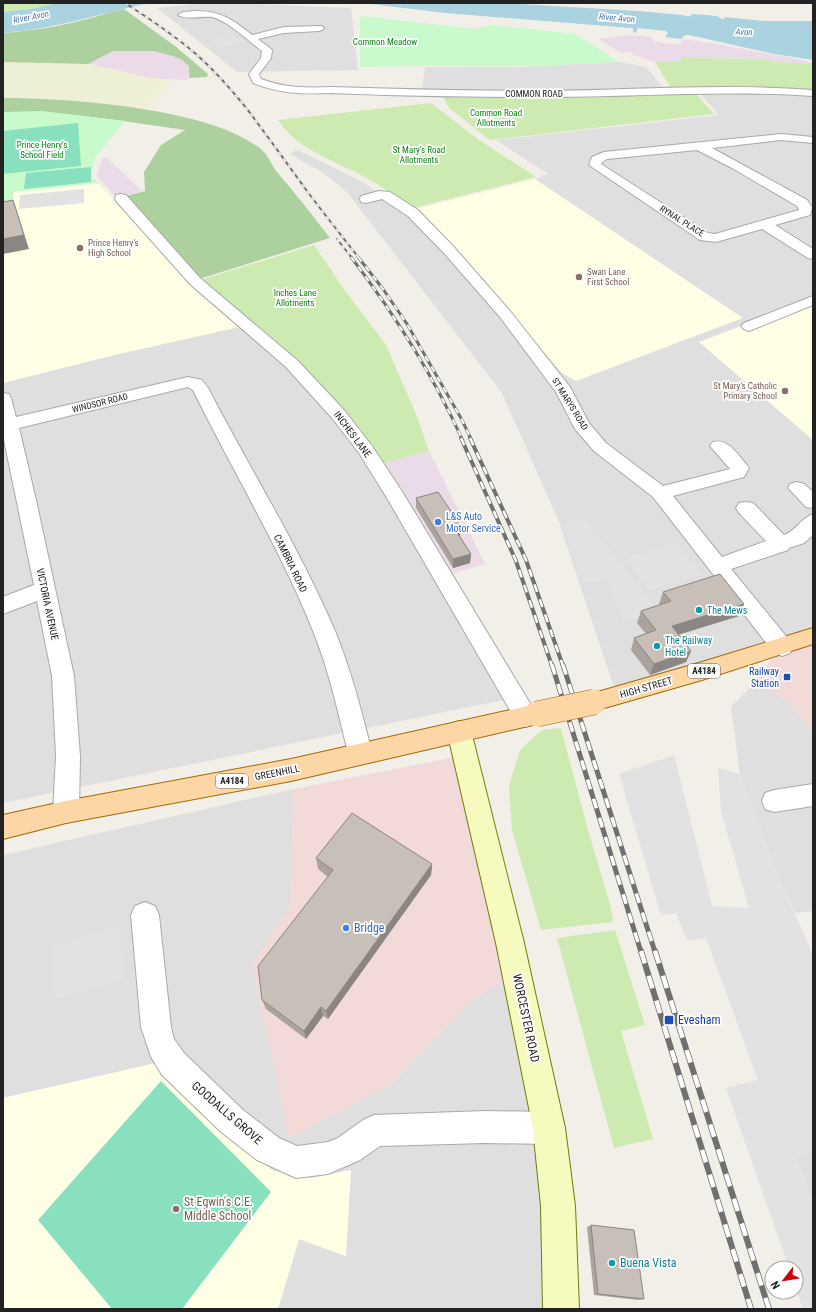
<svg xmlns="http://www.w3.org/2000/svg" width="816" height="1312" font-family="'Roboto Condensed',sans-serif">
<rect width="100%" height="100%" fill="#f2efe9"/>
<path fill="#e0dfdf" d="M230,3L351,8L358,70L237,72L157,8L196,4Z
M620,62L646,67L665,90L542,93L422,91L425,67H520Z
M698,91L813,93V633L616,693L559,522L502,393L347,192L322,172L289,154L298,150L366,184L382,196L407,210L535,179L548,174L496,140L719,115Z
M239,327L278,356L337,414L508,699L3,803V383L114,355Z
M756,682L788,701L813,732V911L795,913L780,882L740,774L731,707Z
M294,789L290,906L252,965L389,1086L470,1003L513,972L557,1309H278L299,1239L345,1256L351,1170L310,1178L273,1171L156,1063L3,1098V855Z
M813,1151V1203L795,1155Z"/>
<path fill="#f2dad9" d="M813,632V732L788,701L756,682L782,644Z
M460,756L513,972L470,1003L389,1086L289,1138L252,965L290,906L294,789Z"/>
<path fill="#ebdbe8" d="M627,35L652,37L653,41L678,45L684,39L711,43L807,61L813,63V64L777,62L764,59L682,58L683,62H655L632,55V51L621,53L599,39Z
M113,51H154L173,55L182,60L189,66L188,80L150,78L88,64Z
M106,157L142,191L116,198L97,176L102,159Z
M429,451L485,564L447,575L380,464Z"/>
<path fill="#ffffe5" d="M3,112L125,121L95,158L91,176L117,203L197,293L239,327L114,355L3,383Z
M535,179L743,318L576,381L562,373L508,311L414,209Z
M807,301L813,305V440L699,342Z
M156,1063L273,1171L310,1178L351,1170L346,1256L299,1239L278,1309H3V1098Z"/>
<path fill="#eef0d5" d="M3,62H81L150,78L173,80L144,110L94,103L32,98H3Z"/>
<path fill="#cdebb0" d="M3,3H58L30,9L3,12Z
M681,58L764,59L777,62L813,64V89L671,88L655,62H682Z
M695,92L714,114L490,140L449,108L442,95L523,97Z
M431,103L479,140L536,177L412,208C399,199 385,189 372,181C339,161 300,153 278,120Z
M314,245L346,292L386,345L416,414L429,451L380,464L358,429L200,280Z
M561,728L588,830L611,908L613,922L541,930L512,830L509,786L520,750L542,730Z
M615,930L645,1025L621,1031L653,1139L614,1148L557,938Z"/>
<path fill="#add19e" d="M124,9L175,46L208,74L207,77L189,78V66L182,60L173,56L154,51H113L88,64L3,62V33C30,31 57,27 83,20C97,17 110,12 124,9Z
M3,98C67,98 217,108 264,152C269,157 272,166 277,172C296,194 313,216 330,238L199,279L126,196L145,191L144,172L161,145L185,130C124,121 64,111 3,112Z"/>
<path fill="#c8facc" d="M360,16L476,29L492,25L575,34L619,62C585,63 552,66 518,66C465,67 413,65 360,67Z
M42,111L125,121L95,158L91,176L98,183L14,192L10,210L3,211V112Z"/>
<path fill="#88e0be" d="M78,123L81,166L3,174V131Z
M91,167V182L24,189L26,173Z
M161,1081L271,1192L182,1309H112L38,1220Z"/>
<path fill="#e2e2e2" d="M235,36L242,43L218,47L210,41Z
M84,189V203L19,209L20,195Z
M584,518L659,611L623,621L607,580L582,582L563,525Z
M678,543L702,575L648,590L625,558Z
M674,755L712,906L749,908L721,811L718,768L740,774L780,882L813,954V1151L795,1155L813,1203V1309H803L796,1289V1268H789L726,1088L758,1080L706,938L687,940L676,913L661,915L619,774Z
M119,927L125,978L54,999L52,946Z"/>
<path fill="#aad3df" d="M58,3H149C100,14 53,29 3,33V12L30,9Z
M363,3H502L638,11L682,15L697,19H725L724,17L764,21H813V60L774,54L689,35H685L681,39L665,37L668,33L666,31L638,28L636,33L633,32V28H631L445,13Z"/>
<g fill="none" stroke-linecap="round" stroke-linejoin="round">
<path fill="#aad3df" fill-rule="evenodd" d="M693,14L717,16L722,19L717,22L690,19L688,17Z"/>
<g stroke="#a9a9a9" stroke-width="2">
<path id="street" d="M195,11C221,11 232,19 252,35L284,27L322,26L324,28L322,30L319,31L284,33L258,39L272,50L271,58L259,74L261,79C286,88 305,88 331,87C402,89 473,91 543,91C633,90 723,83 813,90V96C723,90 633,97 543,97C473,97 402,96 331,93C301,94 282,94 253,83L249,74L261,58L262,51C248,41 228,21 212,17C203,16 184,20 178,15L183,12Z
M781,134L813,137V143L781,140L712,148L807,200L812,207L810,215L775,225L813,249V259L808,258L762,229L716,242L700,240L589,165L592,157L604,152ZM697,150L732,168L797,206L799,210L715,234L708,233L601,164L602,162L607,159Z
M379,191L390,192L418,210L453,246L510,311L570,387L589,423L606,443L663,486L730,469L710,446L713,442C728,438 737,454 746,464L749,468L744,477L673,496L722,557L766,541L739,513L736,508L739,503L746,502L753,503L784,535C796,531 801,518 813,514V535L804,543L789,548L788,550L731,569L790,641L793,647L790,653L782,656L774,653L653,497L594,451L575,429L556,392L500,317L443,252L408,216L382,199L366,203L361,202L360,199L361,196Z
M121,194L126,195L200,278L298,361L344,410L372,446L403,493L534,710L538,717L534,724L526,727L518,724L387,498L359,453L332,418L286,367L190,284L116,201L115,198L116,195Z
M813,296V305L754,329L749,331L744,329L741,326L744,323Z
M188,377L202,380L208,388C250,469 299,547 335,631C351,670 362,712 372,753L368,760L360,763L352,760L348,753C338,712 329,670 313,631C280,548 232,470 193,390L188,387L19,428L36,500L74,676L80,756L79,812L75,820L66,823L57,820L53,812L56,756L52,676L37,601L3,614V597L34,585L3,435V393L9,394L11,398L16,417Z
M797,482L804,484L813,492V508L806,507L788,488L790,484Z
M813,784V806L774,812L765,809L762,801L765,793L774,790Z
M145,902L155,906L159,915L171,1027L174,1039L184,1053L243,1110L279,1138L297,1146L328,1142L338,1138L363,1120L374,1115L485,1111L549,1112L560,1117L565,1128L560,1139L549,1144L485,1143L380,1146L360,1160L328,1174L296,1178L257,1160L221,1132L162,1075L151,1057L141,1027L131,915L135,906Z"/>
</g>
<g stroke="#707d05" stroke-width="2">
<path id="secondary" d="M459,721L467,724L471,731L524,943L565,1128L575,1206L579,1309H543L541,1206L533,1128L496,943L447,731L451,724Z"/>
</g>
<g stroke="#a06b00" stroke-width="2">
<path id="primary" d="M813,628V644L702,680L594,711L586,709L583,702L586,695L594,693L702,662Z
M537,704L545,707L549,714L545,721L537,724L291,781L66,823L3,839V815L66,801L291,759Z"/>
</g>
<use href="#street" fill="#fff" fill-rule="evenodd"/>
<use href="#secondary" fill="#f7fabf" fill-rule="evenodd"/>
<use href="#primary" fill="#fcd6a4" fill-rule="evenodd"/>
<g stroke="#707070" stroke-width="2">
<path id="rail-far4" d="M125,3C150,19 174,35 196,54C241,94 272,144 307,191C324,214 342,236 359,258
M337,239L352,258"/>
</g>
<g stroke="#707070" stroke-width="3">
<path id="rail-far3" d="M351,257C392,311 434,377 462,439
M358,257L383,289L407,324L462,420L471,439"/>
</g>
<g stroke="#707070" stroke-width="4">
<path id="rail-far2" d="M461,438L516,561L552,666
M470,438L526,560L563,666"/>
</g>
<g stroke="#707070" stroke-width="5">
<path id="rail-far1" d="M552,665L641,952
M563,665L655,952"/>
</g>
<g stroke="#707070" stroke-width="6">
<path id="rail" d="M641,951L751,1309
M655,951L769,1309"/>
</g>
<use href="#rail-far4" stroke="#fff" stroke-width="1.5" stroke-dasharray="4" stroke-linecap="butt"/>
<use href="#rail-far3" stroke="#fff" stroke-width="2" stroke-dasharray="6" stroke-linecap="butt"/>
<use href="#rail-far2" stroke="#fff" stroke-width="2.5" stroke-dasharray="8" stroke-linecap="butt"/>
<use href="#rail-far1" stroke="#fff" stroke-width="3.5" stroke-dasharray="10" stroke-linecap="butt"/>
<use href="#rail" stroke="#fff" stroke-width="4.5" stroke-dasharray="13" stroke-linecap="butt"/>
<g stroke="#a06b00" stroke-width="26" stroke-linecap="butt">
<path id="primary-bridge" d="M537,714L594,702"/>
</g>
<use href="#primary-bridge" stroke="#fcd6a4" stroke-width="25"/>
</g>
<path fill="#aba49e" d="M416,498L461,526L460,536L471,554L470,563L453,568L416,508Z
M663,592L744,604L739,616L678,635L691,651L686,662L650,675L631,650L634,638L646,634L637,623L641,611L660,605L659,604Z
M316,858L432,864L431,875L328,1019L323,1016L306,1039L266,1009L262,1000L328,877L318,869Z
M591,1225L644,1299L638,1300L594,1295L587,1227Z"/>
<path fill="#8b8681" d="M13,200L29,249L3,254V239Z
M461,526L460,536L454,538V528Z
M471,554L470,563L453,568V559Z
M744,604L739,616L667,638L672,626Z
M691,651L686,662L650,675L654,664Z
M432,864L431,875L328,1019L326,1011Z
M321,1007L323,1016L306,1039L304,1031Z"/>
<path fill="#c7bfb8" stroke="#8b8681" d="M13,200L24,235L3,239V202Z
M438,492L461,526L454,528L471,554L453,559L416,498Z
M720,574L744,604L672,626L691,651L654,664L634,638L656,630L641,611L671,601L663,592Z
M352,813L432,864L326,1011L321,1007L304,1031L262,1000L258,966L333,870L316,858Z
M591,1225L634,1230L644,1299L598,1294Z"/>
<g fill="#8d6e63" stroke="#fff" stroke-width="1.5">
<circle cx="80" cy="248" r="4"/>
<circle cx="579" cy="277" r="4"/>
<circle cx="785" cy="391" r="4"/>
<circle cx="176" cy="1209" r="4"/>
</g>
<g fill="#3f7fe0" stroke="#fff" stroke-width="1.5">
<circle cx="438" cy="522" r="4"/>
<circle cx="346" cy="928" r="4"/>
</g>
<g fill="#0f9aa8" stroke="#fff" stroke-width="1.5">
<circle cx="699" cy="610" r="4"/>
<circle cx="657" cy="646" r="4"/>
<circle cx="612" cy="1263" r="4"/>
</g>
<g fill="#1a4fb4" stroke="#fff" stroke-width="1.5">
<rect x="783" y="673" width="8" height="8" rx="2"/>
<rect x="664" y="1015" width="10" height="10" rx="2"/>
</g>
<g text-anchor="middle" stroke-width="3.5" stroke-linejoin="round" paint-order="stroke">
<g font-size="9" font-style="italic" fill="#4a7aab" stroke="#fff">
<text transform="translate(31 17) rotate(-11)" y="3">River Avon</text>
<text transform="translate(617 18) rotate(5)" y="3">River Avon</text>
<text transform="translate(744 32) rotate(1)" y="3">Avon</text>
</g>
<g font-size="9" fill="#0c8416" stroke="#fff">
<text x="385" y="45">Common Meadow</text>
<text x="496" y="116">Common Road<tspan x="496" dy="10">Allotments</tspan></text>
<text x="42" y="148">Prince Henry's<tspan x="42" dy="10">School Field</tspan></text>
<text x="419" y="153">St Mary's Road<tspan x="419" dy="10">Allotments</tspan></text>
<text x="295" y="296">Inches Lane<tspan x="295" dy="10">Allotments</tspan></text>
</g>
<g font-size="9" fill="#222" stroke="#fff">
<text x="534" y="97">COMMON ROAD</text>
<text transform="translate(682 221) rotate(32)" y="3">RYNAL PLACE</text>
<text transform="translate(100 403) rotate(-14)" y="3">WINDSOR ROAD</text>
<text transform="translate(570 404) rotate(58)" y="3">ST MARYS ROAD</text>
</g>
<g font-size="9" fill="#785e54" stroke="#fff" text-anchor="start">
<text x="88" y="246">Prince Henry's<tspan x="88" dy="10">High School</tspan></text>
<text x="587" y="275">Swan Lane<tspan x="587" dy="10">First School</tspan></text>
<text x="777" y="389" text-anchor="end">St Mary's Catholic<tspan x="777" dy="10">Primary School</tspan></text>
</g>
<g fill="#fff" stroke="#646464" stroke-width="1">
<rect x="688" y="664" width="32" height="14" rx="3"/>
<rect x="216" y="774" width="32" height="14" rx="3"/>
</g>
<g font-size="9" font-weight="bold" fill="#222">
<text x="704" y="674">A4184</text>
<text x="232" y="784">A4184</text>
</g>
<g font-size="10" fill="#222" stroke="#fff">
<text transform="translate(353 434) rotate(53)" y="4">INCHES LANE</text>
<text transform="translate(291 563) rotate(64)" y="4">CAMBRIA ROAD</text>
<text transform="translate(48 604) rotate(78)" y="4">VICTORIA AVENUE</text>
<text transform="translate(646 687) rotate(-16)" y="4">HIGH STREET</text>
<text transform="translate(277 772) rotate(-11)" y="4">GREENHILL</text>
</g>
<g font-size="10" fill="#366cbe" stroke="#fff" text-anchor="start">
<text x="446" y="520">L&amp;S Auto<tspan x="446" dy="12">Motor Service</tspan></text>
</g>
<g font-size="10" fill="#0d838f" stroke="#fff" text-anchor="start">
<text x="707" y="614">The Mews</text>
<text x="665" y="644">The Railway<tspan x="665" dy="12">Hotel</tspan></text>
</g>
<g font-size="10" fill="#164399" stroke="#fff" text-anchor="end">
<text x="779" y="675">Railway<tspan x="779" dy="12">Station</tspan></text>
</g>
<g font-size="12" fill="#366cbe" stroke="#fff" text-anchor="start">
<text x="354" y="932">Bridge</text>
</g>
<g font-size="12" fill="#222" stroke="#fff">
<text transform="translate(526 1018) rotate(78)" y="4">WORCESTER ROAD</text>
<text transform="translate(227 1113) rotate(41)" y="4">GOODALLS GROVE</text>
</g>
<g font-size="12" fill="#164399" stroke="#fff" text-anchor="start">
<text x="678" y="1024">Evesham</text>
</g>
<g font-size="12" fill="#785e54" stroke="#fff" text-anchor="start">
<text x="184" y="1206">St Egwin's C.E.<tspan x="184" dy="14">Middle School</tspan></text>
</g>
<g font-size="12" fill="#0d838f" stroke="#fff" text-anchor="start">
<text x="620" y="1267">Buena Vista</text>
</g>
</g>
<rect width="816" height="1312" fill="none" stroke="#222222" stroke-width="8"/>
<g transform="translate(784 1280) rotate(239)"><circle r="19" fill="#ffffff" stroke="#a7a7a7"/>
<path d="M0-3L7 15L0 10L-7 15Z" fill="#d40000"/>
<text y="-6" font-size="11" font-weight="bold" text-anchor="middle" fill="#222222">N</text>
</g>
</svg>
